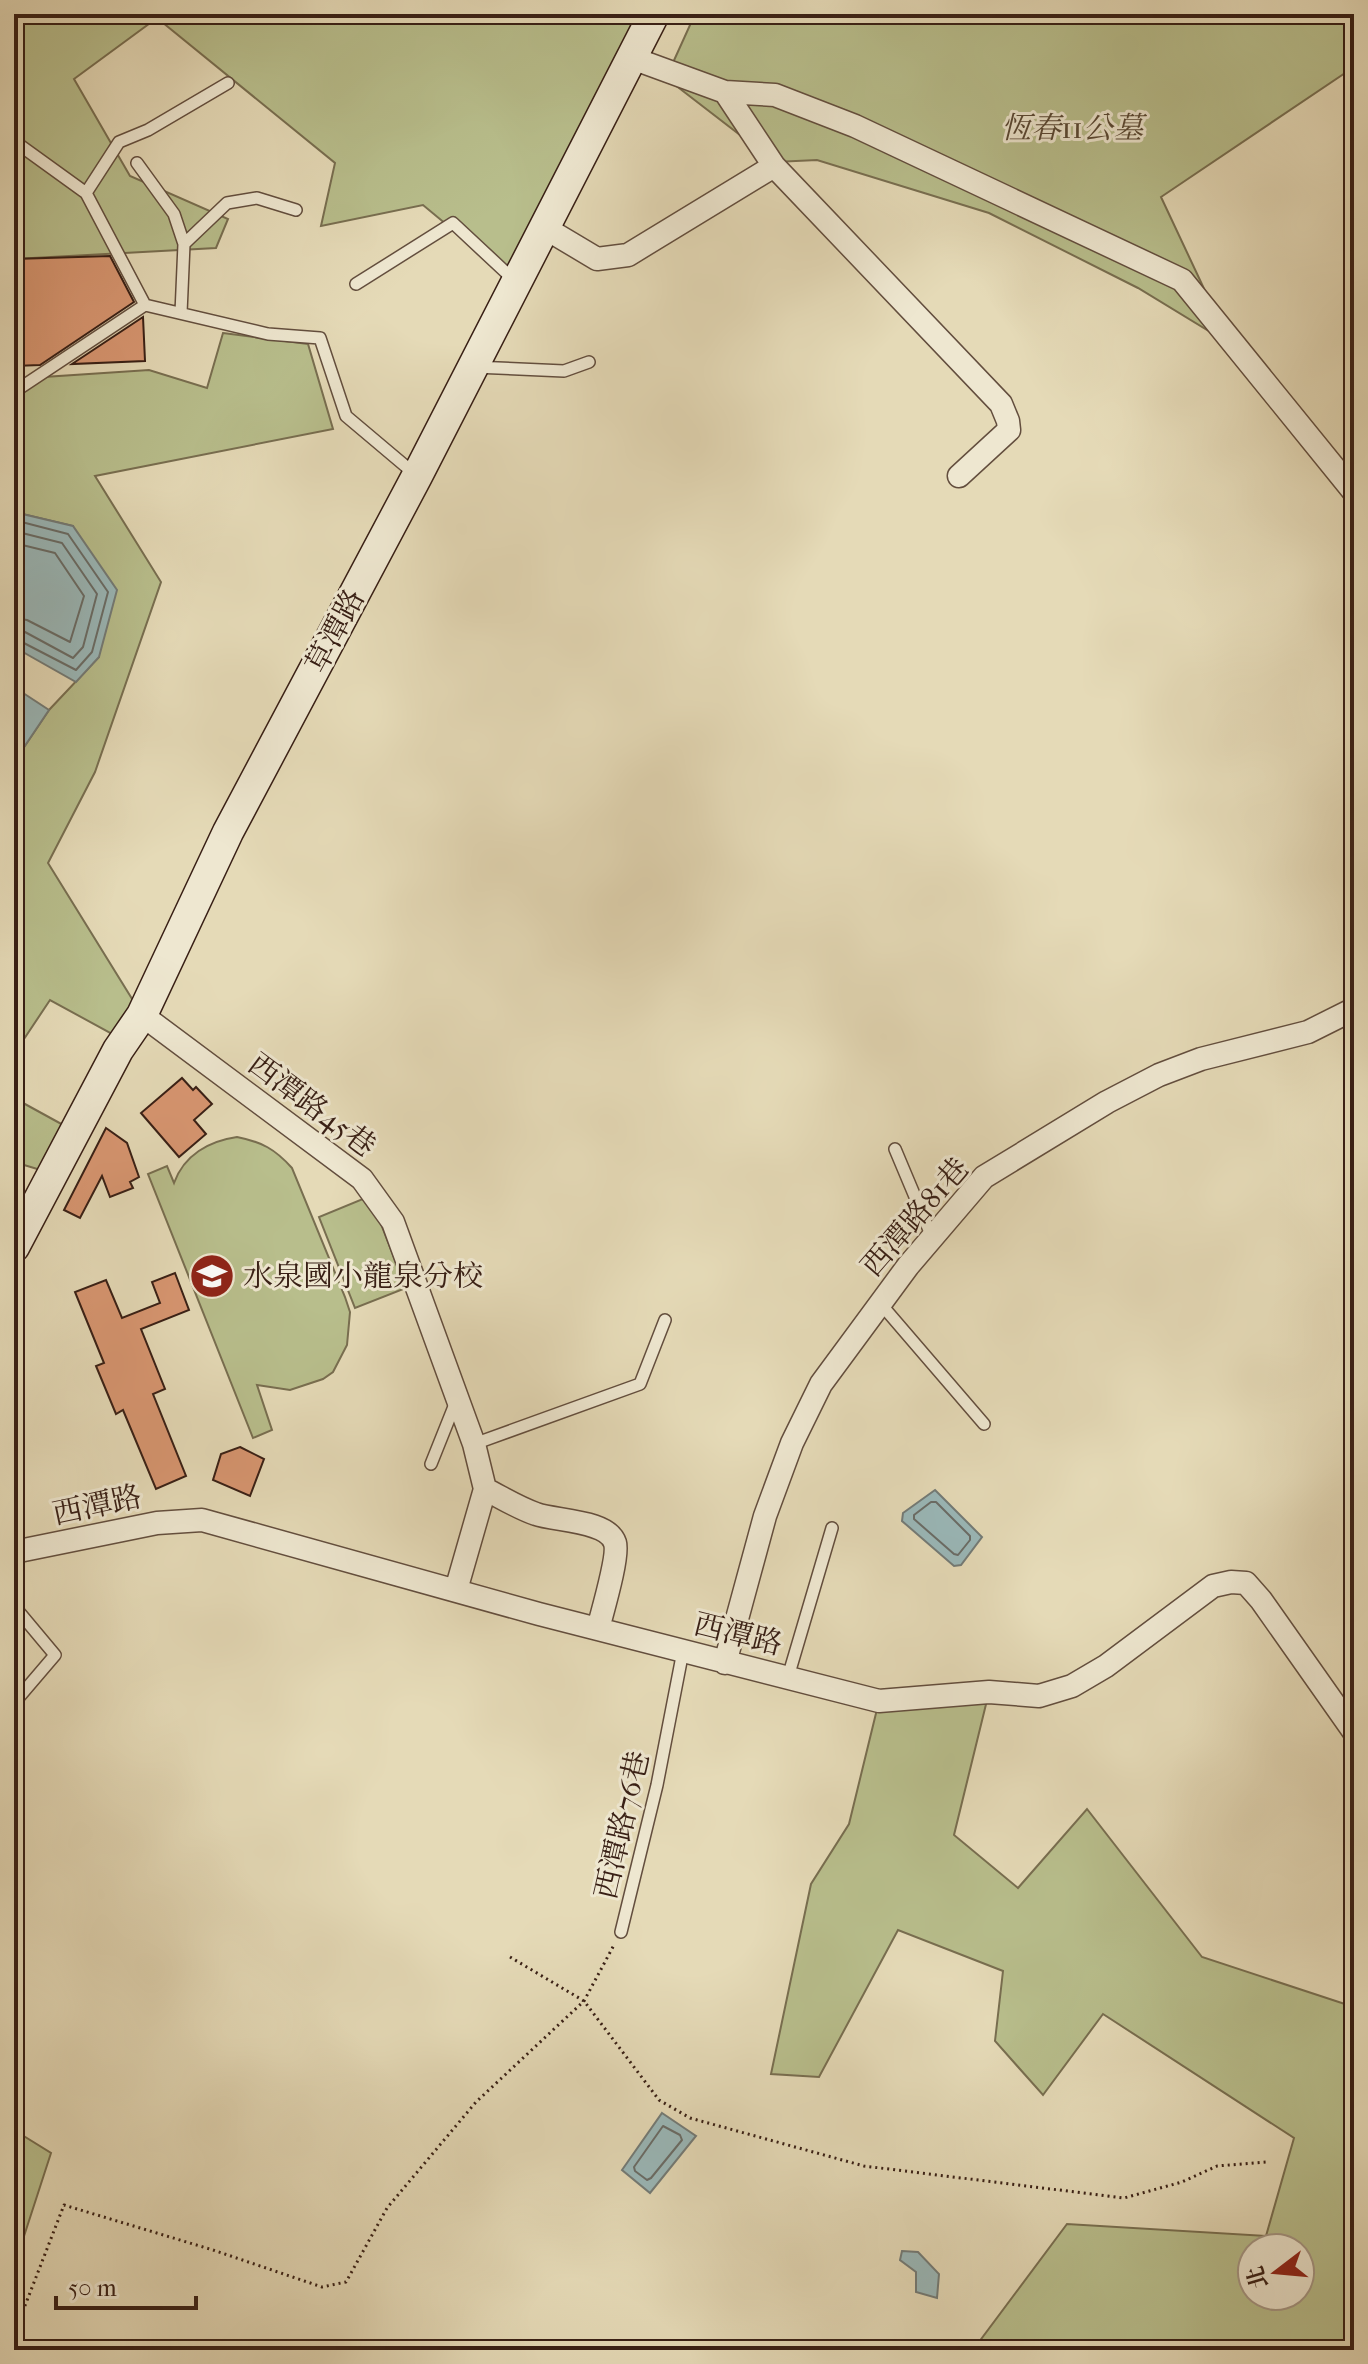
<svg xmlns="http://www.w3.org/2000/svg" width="1368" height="2364" font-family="'IM FELL French Canon','Noto Serif TC',serif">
<rect width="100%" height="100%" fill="#e5dab7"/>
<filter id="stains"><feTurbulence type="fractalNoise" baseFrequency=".0025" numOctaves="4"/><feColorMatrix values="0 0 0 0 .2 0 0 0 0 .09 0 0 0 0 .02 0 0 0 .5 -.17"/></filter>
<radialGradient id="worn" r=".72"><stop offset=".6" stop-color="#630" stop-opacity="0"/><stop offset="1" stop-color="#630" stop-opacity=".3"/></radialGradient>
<path fill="#b8be8c" stroke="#786e50" stroke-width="2" fill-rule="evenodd" d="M14,14H656L517,283L423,205L321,226L335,163L157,18L74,79L130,176L228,219L216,248L14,259Z
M695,14H1354V67L1161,197L1230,344L1138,288L989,213L817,160L775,162L666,78Z
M223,333L308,344L333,429L95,476L161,582L95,772L48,863L142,1015L123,1040L50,1000L14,1054V762L49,710L99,657L73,526L14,512V379L149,370L207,388Z
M14,1098L76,1132L54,1174L14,1162Z
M237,1137C262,1142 275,1149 292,1168L345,1297L350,1312L347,1345L333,1372L323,1379L290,1390L257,1385L272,1430L253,1438L148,1174L167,1166L174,1183C184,1155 209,1141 237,1137Z
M370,1196L406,1288L355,1308L319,1217Z
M989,1692L954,1835L1018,1888L1087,1809L1202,1957L1354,2007V2350H973L1067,2224L1266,2236L1294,2138L1103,2014L1043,2095L995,2041L1003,1971L898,1930L819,2077L771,2074L811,1884L849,1824L879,1701ZM1252,2248H1300V2296H1252Z
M14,2130L51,2153L14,2267Z"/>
<path fill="#9ab8b9" stroke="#737b77" stroke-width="2" d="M14,512L73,526L117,590L99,657L76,682L14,647Z
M14,687L49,710L14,762Z
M935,1490L982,1537L961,1565L954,1566L902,1521L903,1513Z
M662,2113L696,2136L650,2193L622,2170Z
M902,2251L918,2252L939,2274L937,2298L916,2292V2272L900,2260Z"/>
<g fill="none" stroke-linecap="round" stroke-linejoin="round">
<path stroke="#696c67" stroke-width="2" d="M14,520L68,534L108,592L92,652L76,670L20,641L14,640
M14,531L62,543L97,594L83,647L73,658L25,632L14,630
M14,543L55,553L84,596L70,642L27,620L14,618
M931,1502H936L970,1536V1540L958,1555L954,1554L914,1519V1515Z
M663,2126L680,2135L682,2140L651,2178L647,2180L635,2171L634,2167Z"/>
</g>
<path fill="#d89671" stroke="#381f15" stroke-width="2" d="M110,256L134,302L40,365L14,366V259Z
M143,317L145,361L72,364Z
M182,1078L193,1090L196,1087L212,1104L194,1120L206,1134L179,1157L141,1113Z
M106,1128L127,1143L139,1177L130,1182L133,1188L110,1197L102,1176L80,1218L64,1210Z
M175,1273L189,1310L141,1329L165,1389L153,1394L186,1476L156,1489L123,1410L116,1414L96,1366L104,1363L75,1292L106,1280L122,1318L160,1303L152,1282Z
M240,1447L264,1459L250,1496L213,1480L221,1454Z"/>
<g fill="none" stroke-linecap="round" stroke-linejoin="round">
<g stroke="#634e3e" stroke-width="14">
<path id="lane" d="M14,141L86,193L145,305L268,334L320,338L346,416L416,475
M137,163L174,214L184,244
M86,193L119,142L148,130L228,83
M356,284L453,223L514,280
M181,313L184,244L227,203L257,198L296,210
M474,367L564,371L589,362
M14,392L145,305
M895,1149L932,1237
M880,1303L984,1424
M474,1444L640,1384L665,1320
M431,1464L457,1399
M14,1606L55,1655L14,1703
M788,1677L832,1528
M621,1932L657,1785L683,1651"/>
</g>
<g stroke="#634e3e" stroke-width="25">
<path id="street" d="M632,58L725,92L775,95L855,126L1182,280L1354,492
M725,92L774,166L1001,404L1008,421L1009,430L959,476
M545,228L597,259L628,255L774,166
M142,1015L362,1179L393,1222L474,1444L485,1489L456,1590
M485,1489C501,1497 518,1508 536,1514C555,1521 608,1520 615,1543C619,1556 602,1613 598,1629
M14,1552L157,1523L202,1520L539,1614L879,1701L989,1692L1039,1696L1072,1686L1106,1666L1213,1586L1231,1582L1246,1583L1261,1600L1354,1732
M725,1663L765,1516L792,1443L821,1384L908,1266L984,1177L1107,1102L1159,1075L1201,1059L1308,1032L1354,1009"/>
</g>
<g stroke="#381f15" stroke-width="33">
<path id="secondary" d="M14,1247L118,1050L142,1015L228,832L417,476L654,14"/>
</g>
<path stroke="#381f15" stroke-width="3" stroke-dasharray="2 4" stroke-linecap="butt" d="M510,1957L584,2001L659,2100L690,2118L864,2166L1124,2198L1182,2182L1217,2166L1266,2162
M14,2334L64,2205L213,2250L322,2287L346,2282L387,2208L476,2102L584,2001L614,1945"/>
<use href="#lane" stroke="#eee7d0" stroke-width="11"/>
<use href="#street" stroke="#eee7d0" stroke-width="22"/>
<use href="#secondary" stroke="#eee7d0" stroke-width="30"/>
</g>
<defs>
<g id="school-disc" transform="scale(2.3)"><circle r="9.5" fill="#8f2418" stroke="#eee7d0"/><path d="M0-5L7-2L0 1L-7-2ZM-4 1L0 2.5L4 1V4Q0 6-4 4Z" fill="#fff"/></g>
</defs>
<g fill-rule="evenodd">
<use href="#school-disc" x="212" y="1276"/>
</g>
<g text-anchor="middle" stroke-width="6" stroke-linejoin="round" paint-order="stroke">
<g font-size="30" font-style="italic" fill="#584733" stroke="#eee7d0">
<text x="1072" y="138">恆春11公墓</text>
</g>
<g font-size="30" fill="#381f15" stroke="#eee7d0">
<text transform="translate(335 631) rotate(-62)" y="10">草潭路</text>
<text transform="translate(312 1105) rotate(37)" y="10">西潭路45巷</text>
<text transform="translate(915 1217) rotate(-49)" y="10">西潭路81巷</text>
<text transform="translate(97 1505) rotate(-12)" y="10">西潭路</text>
<text transform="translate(738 1634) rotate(14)" y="10">西潭路</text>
<text transform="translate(622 1825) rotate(-77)" y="10">西潭路76巷</text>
</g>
<g font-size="30" fill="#381f15" stroke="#eee7d0" text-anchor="start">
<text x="243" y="1286">水泉國小龍泉分校</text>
</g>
</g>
<rect width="1368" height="2364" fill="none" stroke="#e5dab7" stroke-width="48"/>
<rect x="16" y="16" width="1336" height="2332" fill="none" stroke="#381f15" stroke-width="4"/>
<rect x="24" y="24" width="1320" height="2316" fill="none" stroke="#381f15" stroke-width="2"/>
<g transform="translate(1276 2272) rotate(254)"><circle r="38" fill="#eee7d0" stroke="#a59785" stroke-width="2"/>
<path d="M0-6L14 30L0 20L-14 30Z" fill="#8f2418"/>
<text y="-12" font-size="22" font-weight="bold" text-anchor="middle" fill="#381f15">北</text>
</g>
<path d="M56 2296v12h140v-12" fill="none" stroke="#381f15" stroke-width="4"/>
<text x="68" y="2296" font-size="24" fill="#381f15" stroke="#eee7d0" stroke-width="6" paint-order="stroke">50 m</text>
<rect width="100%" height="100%" filter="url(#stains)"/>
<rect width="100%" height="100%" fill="url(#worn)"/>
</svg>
